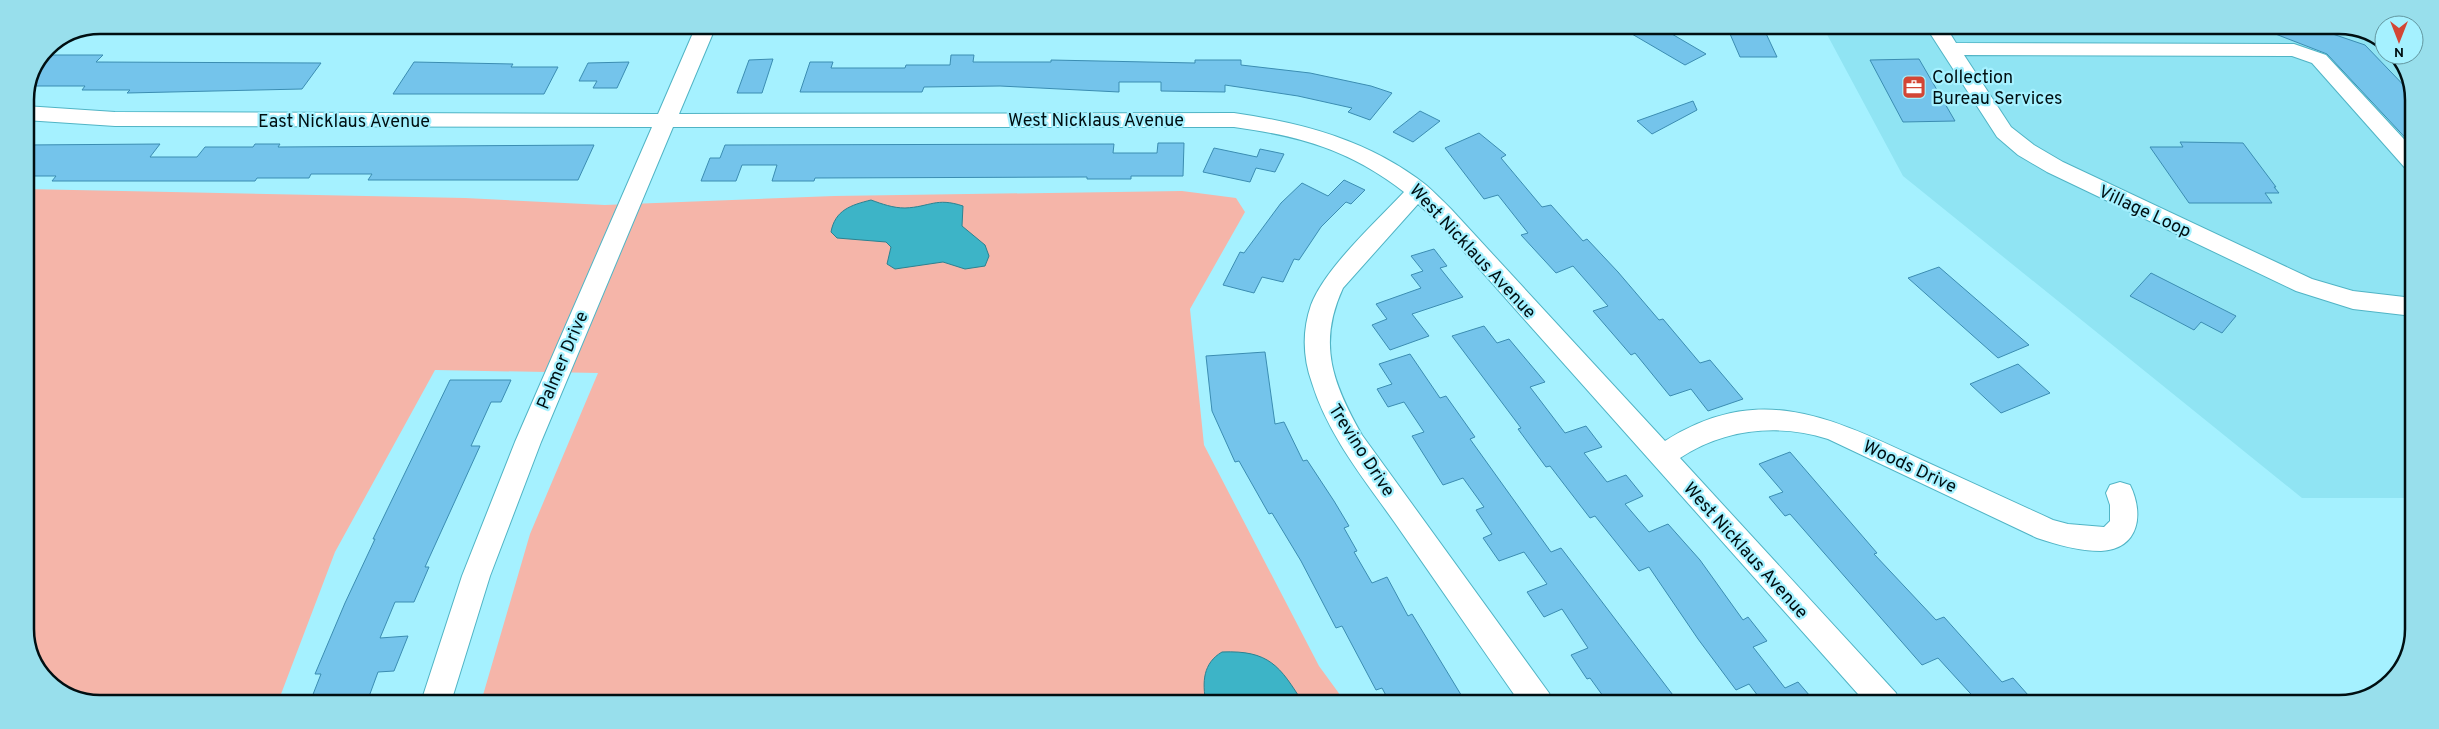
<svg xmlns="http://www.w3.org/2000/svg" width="2439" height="729" font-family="Overpass,sans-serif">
<rect width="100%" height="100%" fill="#a5f1ff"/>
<path fill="#90e4f3" d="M1823,27L2359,28L2384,43V55H2397L2414,95L2412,498H2302L1903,176Z"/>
<path fill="#f5b5a9" d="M25,189L465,198L605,205L834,196L1182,191L1236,198L1245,212L1190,309L1204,445L1319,666L1346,703L481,702L530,534L598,373L435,370L335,552L278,702L80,701L41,675L25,634Z"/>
<path fill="#3db4c7" stroke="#2b8291" d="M871,200C882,204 893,208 905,208C930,207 936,197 963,206L962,226L985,245L989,256L985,266L965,269L943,262L895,269L887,264L891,247L886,242L837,238L831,232C835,210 851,205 871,200Z
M1222,652C1269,650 1280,666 1303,703H1206C1202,682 1203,663 1222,652Z"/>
<path fill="#74c4eb" stroke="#3b8db2" d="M1620,27H1660L1706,54L1685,65Z
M1727,27H1763L1777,57H1740Z
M2260,28H2315L2365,45L2414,96V147L2327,54Z
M44,55H103L96,62L321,63L302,89L127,93L130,90H82L85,86H31Z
M951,55H974L973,62H1051V60L1195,63V60H1241V65L1310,73L1371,86L1392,93L1370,120L1348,112L1352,108L1298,96L1225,85V92L1161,91V82H1119V92L1000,86L924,87L922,92H800L810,62H833L831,68H905L906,65H950Z
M773,59L762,93H737L749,60Z
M1919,59L1955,121L1903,122L1870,60Z
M414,62L513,64L511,67H558L544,94H393Z
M629,62L617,88H593L597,81H579L588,63Z
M1693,101L1697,110L1652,134L1637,121Z
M1420,111L1440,121L1413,142L1393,132Z
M1479,133L1506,155L1501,158L1542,207L1551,205L1583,241L1587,239L1618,272L1659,320L1663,319L1700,363L1710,360L1743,399L1708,411L1691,389L1670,396L1635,353L1631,355L1593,311L1608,306L1573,266L1556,273L1521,235L1528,233L1498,195L1484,199L1445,148Z
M2180,142L2243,143L2276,187H2274L2279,193H2265L2272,203H2189L2150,147H2183Z
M1158,143H1184L1183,176H1131V179H1087V177L815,178L814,181H772L777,165H742L736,181H701L710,158H720L725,145L1114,144L1113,153H1157Z
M160,144L150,157H197L205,147H253L255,144H280L278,147L594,145L578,180H368L372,174H311L309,178H257L255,181H52L56,176H25V145Z
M1214,148L1257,157L1260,149L1284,154L1275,172L1256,168L1250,182L1203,172Z
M1344,180L1365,190L1351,204L1346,202L1321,227L1299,260L1294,259L1283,282L1262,277L1254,293L1223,285L1240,252L1244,253L1281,203L1302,183L1328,196Z
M1434,249L1447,266L1440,268L1463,297L1412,314L1429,336L1390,350L1372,325L1387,319L1376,304L1421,288L1411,275L1423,271L1411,256Z
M1939,267L2029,345L1998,358L1908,278Z
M2151,273L2236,316L2222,333L2201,322L2194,330L2130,296Z
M1484,326L1497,343L1509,339L1545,382L1530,387L1565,433L1586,426L1602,447L1584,453L1607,482L1626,475L1643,496L1625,504L1649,532L1668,524L1700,560L1743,620L1748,617L1767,641L1753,647L1785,688L1798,682L1816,703H1754L1761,700L1749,684L1736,690L1698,639L1649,567L1639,571L1595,516L1590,518L1550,466L1546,467L1518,429L1521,428L1452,336Z
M1265,352L1275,424L1284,422L1303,461L1307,460L1334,501L1349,526L1344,528L1357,551L1354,552L1372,583L1387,577L1408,616L1412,614L1466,703H1390L1382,688L1376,690L1342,626L1336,628L1301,561L1272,513L1269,514L1239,461L1235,462L1212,411L1206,356Z
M1410,354L1440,398L1446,396L1475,437L1470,439L1551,552L1561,548L1679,703H1608L1590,678L1587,679L1571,655L1588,648L1562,609L1544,617L1527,592L1547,584L1524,552L1499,561L1483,538L1492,534L1476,510L1484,507L1463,478L1443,485L1412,436L1424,432L1404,402L1388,407L1377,389L1392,384L1379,364Z
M2018,364L2050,393L2001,413L1970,384Z
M450,380H511L501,402H491L471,446H480L425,567H429L414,602H395L380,638L408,636L394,671L378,672L367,702H310L321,674H315L345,603L375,539H373Z
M1790,452L1877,553L1874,554L1936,620L1944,617L2002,682L2013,678L2036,704H1980L1938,658L1922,665L1790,514L1785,516L1769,497L1783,492L1759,464Z"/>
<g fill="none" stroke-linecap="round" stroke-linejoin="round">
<g stroke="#50b4c5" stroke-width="2">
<path id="minor" d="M696,26H716L679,114L1234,113C1304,123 1370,141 1426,185C1434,192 1443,201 1451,209L1665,441C1760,381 1831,418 1922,460C1966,480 2010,500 2053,520L2068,524L2104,527L2110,521V505L2106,493L2110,485L2120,482L2130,485C2144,513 2140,549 2101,551C2079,551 2058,545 2037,538L1828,439C1778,423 1724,429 1680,458L1896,693L1900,703H1866L1435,219L1418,204L1343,288C1317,344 1333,384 1362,435L1549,693L1553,703H1520C1478,643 1437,583 1395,523C1364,479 1328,435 1312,383C1303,358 1302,331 1311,305C1325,268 1376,222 1404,192C1350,150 1300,136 1234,127H673L541,442L490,576L451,702H421L462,576L515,442L652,127L115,126L25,120V106L115,112L658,114Z
M1926,27H1946L1956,43L2294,44L2326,55L2414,150L2413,171L2406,169L2312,63L2292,56L1964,55L2011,127L2034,145L2063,162L2312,279L2353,291L2413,298V316L2353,309L2296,291L2047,172L2018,155L1997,137Z"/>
</g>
<use href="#minor" fill="#fff" fill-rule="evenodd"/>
</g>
<defs>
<g id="office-square" transform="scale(1.25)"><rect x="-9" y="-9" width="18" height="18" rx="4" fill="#d34635" stroke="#a5f1ff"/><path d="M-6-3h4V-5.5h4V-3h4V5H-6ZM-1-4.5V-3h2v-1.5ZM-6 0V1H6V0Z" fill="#fff"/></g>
</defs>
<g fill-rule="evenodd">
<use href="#office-square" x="1914" y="87"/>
</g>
<g text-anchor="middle" stroke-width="4.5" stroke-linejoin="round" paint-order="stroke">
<g font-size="18" fill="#000f12" stroke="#a5f1ff" text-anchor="start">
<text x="1932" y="83">Collection<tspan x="1932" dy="21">Bureau Services</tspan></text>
</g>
<g font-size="18" fill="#000f12" stroke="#a5f1ff">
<text x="1096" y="126">West Nicklaus Avenue</text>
<text x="344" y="127">East Nicklaus Avenue</text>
<text transform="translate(2145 211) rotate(25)" y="6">Village Loop</text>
<text transform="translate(1473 251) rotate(47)" y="6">West Nicklaus Avenue</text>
<text transform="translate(562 360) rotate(-67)" y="6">Palmer Drive</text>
<text transform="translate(1362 450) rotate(57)" y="6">Trevino Drive</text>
<text transform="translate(1910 466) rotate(25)" y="6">Woods Drive</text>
<text transform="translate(1746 550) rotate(48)" y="6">West Nicklaus Avenue</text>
</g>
</g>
<path d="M0 0H2439V729H0ZM100 34H2339A66 66 0 0 1 2405 100V629A66 66 0 0 1 2339 695H100A66 66 0 0 1 34 629V100A66 66 0 0 1 100 34Z" fill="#98dfec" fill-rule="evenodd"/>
<path fill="none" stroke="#000f12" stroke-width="2.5" d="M100 34H2339A66 66 0 0 1 2405 100V629A66 66 0 0 1 2339 695H100A66 66 0 0 1 34 629V100A66 66 0 0 1 100 34Z"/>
<g transform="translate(2399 40) rotate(180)"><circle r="24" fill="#a5f1ff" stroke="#6397a0"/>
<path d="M0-4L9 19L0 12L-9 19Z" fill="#d34635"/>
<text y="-8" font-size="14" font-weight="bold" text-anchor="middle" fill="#000f12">N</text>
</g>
</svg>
